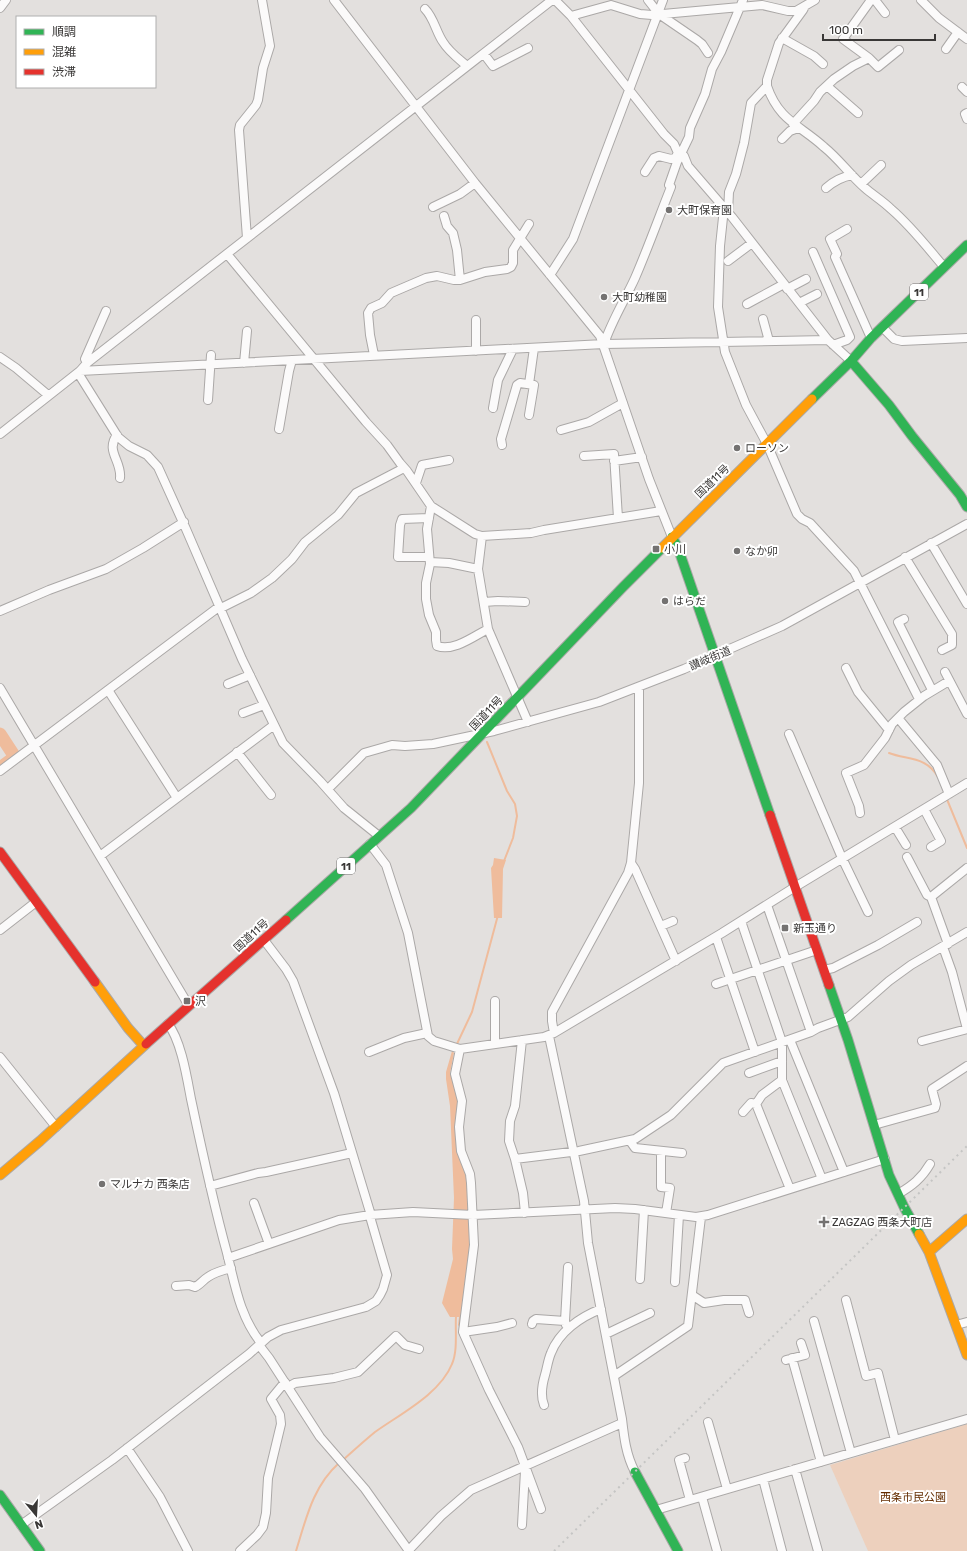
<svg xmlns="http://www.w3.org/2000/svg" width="967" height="1551" font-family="Rubik,'Noto Sans JP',sans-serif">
<rect width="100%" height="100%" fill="#e3e0de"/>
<path fill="#edd0bd" d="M967,1424V1551H868L830,1465Z"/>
<path fill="#efbc9c" d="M494,858L506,860L503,869L502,918H494L491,868L493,865Z
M452,1051L454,1053L450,1073L456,1088L458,1104V1152L467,1179L471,1245L460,1328L458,1325L459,1317H450L442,1303L453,1259L452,1249L454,1198L450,1106L446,1079V1072Z"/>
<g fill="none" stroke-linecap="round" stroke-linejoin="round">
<path stroke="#efbc9c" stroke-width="2" d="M487,742L507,791L515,804L517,816L513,838L504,861
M889,753C907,760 926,756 938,777
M946,797L967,848
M456,1046L472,1012L498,915
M343,1460C353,1451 364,1441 375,1432C400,1414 440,1394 452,1364C458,1350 455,1331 456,1316
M296,1551C306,1519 313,1486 339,1463"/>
<path stroke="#efbc9c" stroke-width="13" d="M0,734L15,757L3,766"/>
<g stroke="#aba8a7" stroke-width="10">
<path id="street" d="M334,0L475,183L600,336L649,479L672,537
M555,0L571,16L611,5L640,14L652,15L762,5L788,11H796L815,0
M648,0L659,14L697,40L702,44L708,53
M875,0L885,13
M921,0L939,18L967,39
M0,8L6,0
M425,9C434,18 436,32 443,42C449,52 459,59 467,66
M571,16L664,134L674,144L678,153L684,156L688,166L732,217L828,340L851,361
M782,38L814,56L823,64
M946,49L958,32
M484,54L493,66L528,48
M869,58L843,39L871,0
M767,86C779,121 800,125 824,147C839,159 850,175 865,188C873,195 883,201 891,209C911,226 927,247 944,267
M827,86L858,113
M962,87L967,92
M967,113L965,114L967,119
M793,124L814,101L820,92L834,79L853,66L869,58L878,67L899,50
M782,139L790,131L798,128
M645,172L654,158L659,156L671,159L675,158L678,153
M861,184L881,165
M826,188C834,181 841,177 852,175
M433,207L460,194L475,183
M724,208L720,246L718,307L725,352L746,405L767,444L797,514L802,519L810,523L854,571L919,699
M728,213L729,192L736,174L744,143L751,103L767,86V80L779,43L803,10L805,6
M444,216L447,226L453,233L457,250L460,280
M847,229L830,239L837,254L835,257L871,338
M247,238L239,130L240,125L256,105L258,100L263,68L270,46L262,0
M813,252L850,337L847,340L833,345
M227,254L366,422L387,445L400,463L407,471L431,506L475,534L482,536L531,533L544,530L661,511
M728,261L752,243
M550,275L573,239L663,0
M787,289L806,279
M799,303L817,294
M747,304L784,284
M763,319L769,341
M882,327L894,339L902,341L967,338
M604,344C612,320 625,300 635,278C648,248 659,217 671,187L669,185L677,162L689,137L690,128L705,94L712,69L721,52L743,0
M476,351V320
M374,355L370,335L368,313L371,308L382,303L391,293L426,278L437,276L454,280H460L485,272L507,269L511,267L513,263V250L529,224
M0,357L16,368L48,395
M87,363L85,359L106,311
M244,363L247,331
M80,371L604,344L828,340
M78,373L118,437L129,446L147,455L158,467L186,529L242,659L283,743L320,781L344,808L379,836
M529,384L534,348
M208,400L211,355
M493,408L498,380L513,349
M279,429L289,371L292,360
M561,430L589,422L623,403
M0,434L80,371L87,363L552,0
M117,435C105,451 122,461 120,478
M502,445L501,439L517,385L520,383L534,385L529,415
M584,456L614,454L618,518
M614,461L642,457
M416,483L422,465L449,460
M431,506L427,529L430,564L426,583V599L429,615L436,632V640L437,646C454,652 474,636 488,629
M429,518L402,519L400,525L398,557H429
M482,536L478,569L488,629L528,722
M931,543L967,604
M905,557L952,634V645L942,650
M430,562L449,563L478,569
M484,602L498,601L525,602
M221,608L251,593L272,578L292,559L305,542L338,515L356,493L404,468
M0,611L49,590L106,569L143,548L184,522
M904,619L898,622L932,690
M846,668L858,692L889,730
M945,672L967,714
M228,684L250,675
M0,688L189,1006
M108,690L177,798
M243,713L264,705
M898,718L937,765L949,794
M789,734L842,858L868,912
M237,752L271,795
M0,771L220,606
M328,789L364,753L392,745L405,746L433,744L494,731L599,702L684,669L782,626L967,524
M924,809L941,841L931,847
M860,813L859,806L846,773L864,765L885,738L892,724L904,712L924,696L949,681
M895,827L906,845
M370,844L386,865L408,933L428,1036L434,1041L460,1049L544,1037L554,1033L722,933L795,887L967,783
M100,856L274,725
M907,857L927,895L931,897
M631,863L635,869L676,961
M767,905L811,1032
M741,921L782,1042V1080L822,1179
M661,926L673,921
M0,930L36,902
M716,937L755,1052
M948,944L931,897L967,868
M943,947L952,972L967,1029
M824,970L833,968L878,945L917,922
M716,984L817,950
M495,1001V1044
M168,1024C181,1040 187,1078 191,1099C202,1151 213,1202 227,1253C235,1285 240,1317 261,1343
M554,1033L552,1021V1012L628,873L631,863L639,783V687
M549,1036L584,1201L588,1243L622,1419C624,1437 626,1455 635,1472
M522,1040L515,1106L510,1121L509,1141L515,1159L523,1193L525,1213
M790,1040L844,1172
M922,1041L967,1029
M460,1049L455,1074L462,1101L459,1127L461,1151L470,1174L471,1183L474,1245L463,1332L489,1390L518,1447L541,1509
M369,1052L404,1038L427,1033
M0,1057L56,1127
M749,1073L782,1061
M756,1104L790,1189
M743,1112L751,1103L756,1104L762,1095L782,1080
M874,1125L935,1108L936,1104L932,1089L967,1066
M630,1141L635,1148L682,1153
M661,1151V1187L670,1188L666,1213
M515,1159L579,1151L635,1139L671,1115L723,1063L811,1032L818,1028L848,1017L889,981L911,965L967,932
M210,1186L258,1173L266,1172L352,1153
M898,1194C912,1186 922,1178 930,1164
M254,1203L269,1244
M228,1258L339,1220L370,1215L413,1212L473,1215L615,1208L635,1209L696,1217L708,1215L885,1159
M568,1267L565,1321L566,1325L569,1328
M640,1279L644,1210
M675,1282L679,1215
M176,1286L189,1285L195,1287C200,1285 203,1280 208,1277C215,1272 223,1270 231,1268
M692,1295L704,1303L724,1300H745L749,1313
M846,1300L866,1376L878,1373L895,1440
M814,1321L851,1453
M532,1324L533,1321L536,1319L565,1321
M956,1325L967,1322
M463,1332L497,1327L512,1323
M606,1334L650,1313
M259,1345L269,1358L320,1437L365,1489L409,1551
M792,1358L821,1462
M786,1360L805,1355L801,1343
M614,1376L688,1326L701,1217
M288,1387L295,1383L334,1378L358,1372L396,1336L405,1345L419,1349
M544,1405C540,1395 542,1385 545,1375C547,1368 548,1360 551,1353C559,1332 580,1317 601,1309
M708,1422L727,1489
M127,1448L160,1497L188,1551
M685,1458L679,1460L690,1500
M795,1469L818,1551
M763,1479L782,1551
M702,1497L717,1551
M656,1510L967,1419
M21,1525L112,1460L249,1354L268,1337L281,1330L366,1307L376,1301L380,1295L383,1289L387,1275L371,1220L370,1212L334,1093L293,981L286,969L264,940
M522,1525L525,1471
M240,1551L257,1535L263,1527L266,1513L268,1478L281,1424L280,1415L271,1399L285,1382
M408,1551L441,1516L471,1490L622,1423"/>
</g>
<g stroke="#aba8a7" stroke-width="11">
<path id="fast" d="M851,361L889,405L912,436L960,495L967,507
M812,399L851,361L871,338L967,245
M672,537L678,548L770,815
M286,920L411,808L623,587L662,548
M829,985L848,1040L889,1175L904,1207L919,1234
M635,1472L678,1551
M0,1495L40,1551"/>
</g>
<g stroke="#aba8a7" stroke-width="11">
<path id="slow" d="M662,548L812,399
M95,982L128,1028L144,1046
M0,1175L40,1141L146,1044
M919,1234L929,1252L967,1355
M929,1252L967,1219"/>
</g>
<g stroke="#aba8a7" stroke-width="11">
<path id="jam" d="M770,815L829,985
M0,852L95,982
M146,1044L286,920"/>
</g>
<use href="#street" stroke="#fbfafa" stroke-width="8"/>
<use href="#fast" stroke="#30b455" stroke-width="9"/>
<use href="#slow" stroke="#ff9f0a" stroke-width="9"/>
<use href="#jam" stroke="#e5322d" stroke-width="9"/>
<path stroke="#c5c5c4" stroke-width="2" stroke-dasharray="2 4" stroke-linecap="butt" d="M554,1551L967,1146"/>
</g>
<g fill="#747271" stroke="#fff" stroke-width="1.5">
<circle cx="669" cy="210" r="4"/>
<circle cx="604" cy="297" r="4"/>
<circle cx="737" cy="448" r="4"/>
<rect x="652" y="545" width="8" height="8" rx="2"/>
<circle cx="737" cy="551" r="4"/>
<circle cx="665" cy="601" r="4"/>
<rect x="781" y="924" width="8" height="8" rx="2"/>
<rect x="183" y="997" width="8" height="8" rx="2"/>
<circle cx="102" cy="1184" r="4"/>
<path d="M822 1216h4v4h4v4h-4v4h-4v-4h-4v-4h4z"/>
</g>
<g text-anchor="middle" stroke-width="4" stroke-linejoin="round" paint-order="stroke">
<g fill="#fff" stroke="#747372" stroke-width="1">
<rect x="910" y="284" width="18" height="16" rx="3"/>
<rect x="337" y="858" width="18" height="16" rx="3"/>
</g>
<g font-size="10" font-weight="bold" fill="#393736">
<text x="919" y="296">11</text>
<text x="346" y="870">11</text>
</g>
<g font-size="11" fill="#393736" stroke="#fff" text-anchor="start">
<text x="677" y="214">大町保育園</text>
<text x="612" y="301">大町幼稚園</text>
<text x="745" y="452">ローソン</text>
<text x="664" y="553">小川</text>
<text x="745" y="555">なか卯</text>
<text x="673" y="605">はらだ</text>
<text x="793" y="932">新玉通り</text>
<text x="195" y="1005">沢</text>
<text x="110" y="1188">マルナカ 西条店</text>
<text x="832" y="1226">ZAGZAG 西条大町店</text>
</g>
<g font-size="11" fill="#393736" stroke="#fff">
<text transform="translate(712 481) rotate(-44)" y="4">国道11号</text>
<text transform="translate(710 658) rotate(-23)" y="4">讃岐街道</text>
<text transform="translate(486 713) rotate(-46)" y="4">国道11号</text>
<text transform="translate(251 935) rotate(-42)" y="4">国道11号</text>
</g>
<g font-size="11" fill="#642d00" stroke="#fff">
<text x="913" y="1501">西条市民公園</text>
</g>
</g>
<rect x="16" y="16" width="140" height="72" fill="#ffffff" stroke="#b0afaf"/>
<rect x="24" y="29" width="20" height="6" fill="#30b455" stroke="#b0afaf"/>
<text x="52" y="36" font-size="12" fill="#393736">順調</text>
<rect x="24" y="49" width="20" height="6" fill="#ff9f0a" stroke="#b0afaf"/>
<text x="52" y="56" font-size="12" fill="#393736">混雑</text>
<rect x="24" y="69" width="20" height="6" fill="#e5322d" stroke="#b0afaf"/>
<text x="52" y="76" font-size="12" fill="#393736">渋滞</text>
<g transform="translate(36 1515) rotate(162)" stroke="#ffffff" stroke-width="3" paint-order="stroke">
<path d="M0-3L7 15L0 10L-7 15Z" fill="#393736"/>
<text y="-6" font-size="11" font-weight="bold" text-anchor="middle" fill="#393736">N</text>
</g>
<path d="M823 34v6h112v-6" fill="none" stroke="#393736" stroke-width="2"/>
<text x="829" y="34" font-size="12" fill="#393736" stroke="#ffffff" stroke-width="3" paint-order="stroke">100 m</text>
</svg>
